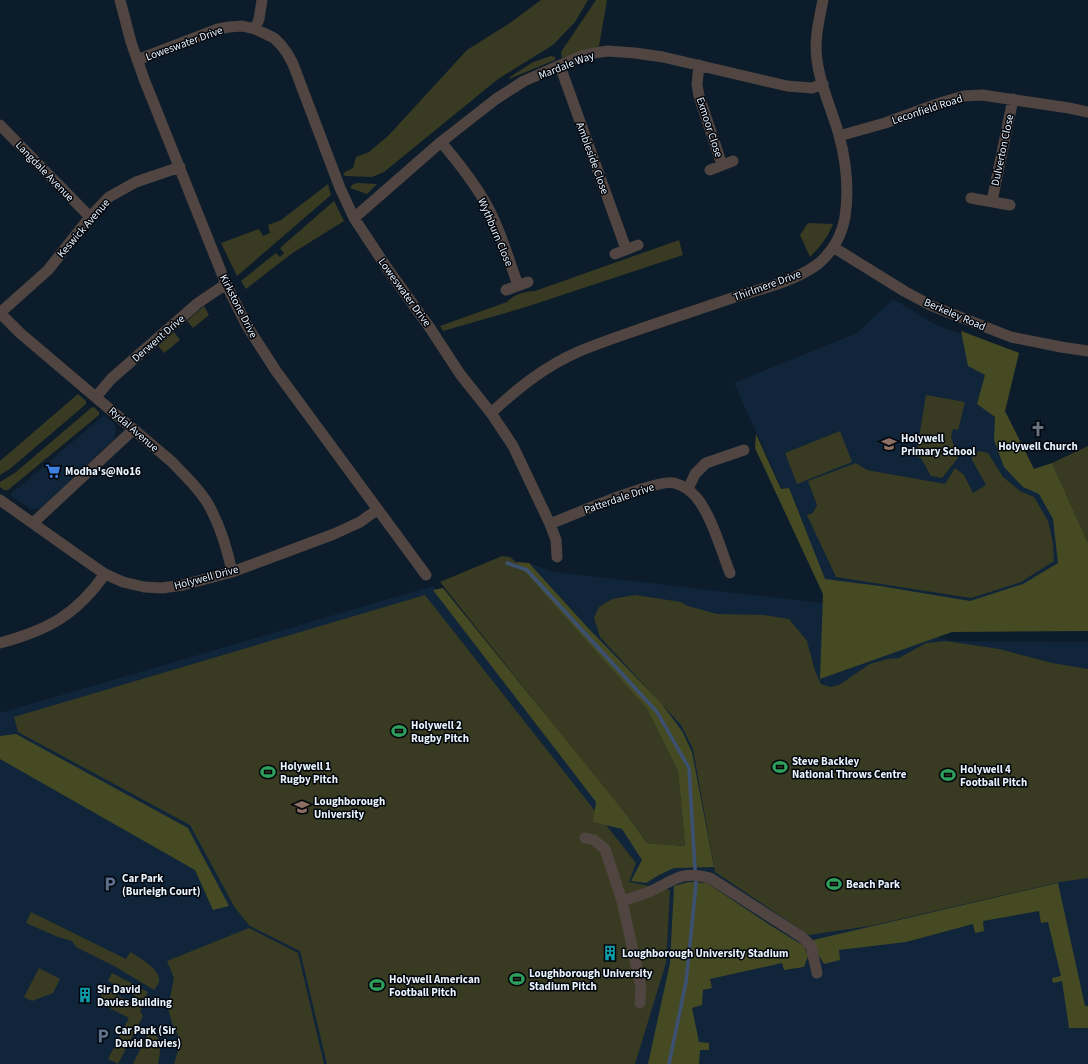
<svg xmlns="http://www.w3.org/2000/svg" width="1088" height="1064" font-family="'Source Sans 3',sans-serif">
<rect width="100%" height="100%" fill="#0c1c2b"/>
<path fill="#102539" d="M893,299L936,325L1016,354L1000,418L1058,528L1088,624L827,589L734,383L857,333Z
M104,415L114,423L116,431L114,439L46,503L40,508L32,510L10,495Z
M529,563L554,572L822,603L952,641L1088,642V1064H0V713L433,586L647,862H710L692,752L589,629Z"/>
<path fill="#383b21" d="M541,0H588L575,22L553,45L498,79L384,172L372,177L345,176L343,173L353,168L356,157L369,152L388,136L467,50L510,23Z
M596,0H607L599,46L562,58L561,52Z
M551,56L555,57V60L509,79L510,77L533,62Z
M358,183L377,184L367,194L350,188L353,184Z
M328,184L331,195L237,276L221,243L259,229L263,236L270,233L268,225L281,220Z
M334,201L344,221L291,254L246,289L241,281L276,253L280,257L284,253L280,248Z
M808,223L833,224C828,237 820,247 810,257L800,235Z
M679,240L683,255L526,307L443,331L440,326L507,302C513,295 525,291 535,291Z
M204,306L209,315L193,328L187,321Z
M174,332L180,340L164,353L158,346Z
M78,394L86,401V404L11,468L0,475V461Z
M926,395L965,402L958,430L953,429L951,437L958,458L942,478L931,476L921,458L916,456Z
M94,407L99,412V415L8,490H4L0,487V482L16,472L91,408Z
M840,431L852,462L797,484L785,453Z
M1088,446V543L1052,463Z
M979,451L988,453L1003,477L1020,491L1034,497L1048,521L1053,543L1054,561L1021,582L971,598L836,577L807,515L813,513L817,505L808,481L856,463L867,470L945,484L955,468L964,475L973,493L986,485L971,458Z
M502,556L510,557L516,562L647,709L678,771L685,846L647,843L626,814L576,753L440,582Z
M425,595L636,863L629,882L670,890L666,963L635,1064H327L300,951L250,926L235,908L190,825L18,732L14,717Z
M635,595L681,602L688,606L717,614L764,615L789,619L807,641L815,671L821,684L830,687L839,685L870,664L887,659L899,658L926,643L946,641L999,649L1052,663L1088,669V878L1060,882L870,926L809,935L715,872L693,749L681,725L600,637L594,618L599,607L612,599Z
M31,912L126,959L130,952C138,956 162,971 159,981C159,984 156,987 154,990L116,967L76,947L72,941L58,937L26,923Z
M249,928L298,953L324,1064H174L178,1051V1035L172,1023L168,1008L174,978L167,961Z
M39,968L60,979L53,993L32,1001L24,997Z
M112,973L148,992L144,1001L108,981Z
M104,989L142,1007L140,1011L143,1016L118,1064L108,1059L129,1018L98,1002Z
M151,1027C162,1040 161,1049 158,1064H133Z"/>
<path fill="#464a23" d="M961,331L1019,353L1005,411L1034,469L1052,463L1088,543V631L952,632L820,679L823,594L755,448L756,434L781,489L789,488L825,579L880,586L970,601L1023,584L1058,563L1053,519L1039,494L1023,487L1004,467L994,440L995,417L977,404L985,375L968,366Z
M516,562L529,563L589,629L661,703L682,731L692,752L714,867L674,868L659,875L646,883L631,881L642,860L622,829L593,822L596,802L433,590L443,588L626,814L647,843L685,846L678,771L647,709Z
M16,734L188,828L229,906L213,910L195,870L0,759V736Z
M689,882L707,883L770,925L804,946L808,956L804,967L784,970L782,963L710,979L712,988L703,990L702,1005L692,1008L699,1042L709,1043V1050H700L699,1064H648L670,963L674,886Z
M1058,883L1085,1006H1088V1028H1069L1062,981L1053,983L1052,978L1061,976L1048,922L1041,923L1039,911L983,921L984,931L975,933L973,924L906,942L839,950L840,960L824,964L815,949L813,940Z"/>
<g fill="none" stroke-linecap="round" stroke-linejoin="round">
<path stroke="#3c5171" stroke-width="3.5" d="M507,563L527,570L657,712L689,768L696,885L686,982L669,1064"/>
<path stroke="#504540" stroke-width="11" d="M120,0L131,42L144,79L226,284L247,326L276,371L426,575
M255,29L259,19L262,0
M137,60L218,29L229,27L242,26L255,29L274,38L281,45L287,53L293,64L340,188L354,218L387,268L430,328L460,374L491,413L513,446L550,524L556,540L557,557
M699,65L697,85L699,96L722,165
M560,66L626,249
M0,125L90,217
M839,136L885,123L943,102L964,96L982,95L1069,108L1088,112
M441,142C457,161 473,181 485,202C500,228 508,258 518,285
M180,167L136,182L109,197L90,217L48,270L0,313L20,333L172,462C184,475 199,488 208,504C220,525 227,548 232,572
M710,170L733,161
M971,198L1010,205
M992,201L1013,99
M354,218L441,142L496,99L524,81L581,56L594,53L608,51L635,53L663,57L787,86L812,88L823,84
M833,247L904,291L932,306L1011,337L1061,347L1088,351
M615,254L638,245
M506,290L528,282
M96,397L111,379L198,303L226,284
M491,413C518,388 545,366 580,351C599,343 620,336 640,329C673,318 705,307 738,296C765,288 795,281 818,264C832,252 842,235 845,217C849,191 846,161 839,135C832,110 820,86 817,60C814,40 819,20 823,0
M688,489L695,474L706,463L744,450
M0,500L79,556L105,574L123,582L144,587L162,588L183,585L232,572L334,534L360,522L377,510
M33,523L134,429
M550,524C570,516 658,478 674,483C683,485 691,491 697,498C712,517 721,550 730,573
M0,643C48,630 76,615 105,574
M585,838L594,840L605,849L622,901C632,898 642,895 651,891C675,880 681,870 710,878L802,937L811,946L817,973
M622,901L641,987L640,1003"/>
</g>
<defs>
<g id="church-bare" transform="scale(1.2)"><path d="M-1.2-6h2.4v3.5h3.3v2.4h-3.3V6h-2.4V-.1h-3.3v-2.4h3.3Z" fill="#6b7280" stroke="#02060c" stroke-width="2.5" paint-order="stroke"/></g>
<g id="school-bare" transform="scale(1.2)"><path d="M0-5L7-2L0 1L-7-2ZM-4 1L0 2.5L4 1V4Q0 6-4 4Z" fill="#8d6e63" stroke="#02060c" stroke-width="2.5" paint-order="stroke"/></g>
<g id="supermarket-bare" transform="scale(1.2)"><path d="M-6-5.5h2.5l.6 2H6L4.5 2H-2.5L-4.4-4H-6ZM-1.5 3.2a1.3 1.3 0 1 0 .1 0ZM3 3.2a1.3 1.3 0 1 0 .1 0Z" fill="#3f7fe0" stroke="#02060c" stroke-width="2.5" paint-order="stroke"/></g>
<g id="stadium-bare" transform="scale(1.2)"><path d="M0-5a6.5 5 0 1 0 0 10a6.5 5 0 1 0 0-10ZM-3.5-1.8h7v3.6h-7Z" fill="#2e9e5b" stroke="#02060c" stroke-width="2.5" paint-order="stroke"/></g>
<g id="university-bare" transform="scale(1.2)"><path d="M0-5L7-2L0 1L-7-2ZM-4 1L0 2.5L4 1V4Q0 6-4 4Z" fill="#8d6e63" stroke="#02060c" stroke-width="2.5" paint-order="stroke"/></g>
<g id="parking-bare" transform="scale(1.2)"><path d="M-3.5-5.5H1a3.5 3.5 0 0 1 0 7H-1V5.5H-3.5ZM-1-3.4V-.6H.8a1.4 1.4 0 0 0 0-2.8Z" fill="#5c6f8a" stroke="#02060c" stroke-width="2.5" paint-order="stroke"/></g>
<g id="building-bare" transform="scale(1.2)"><path d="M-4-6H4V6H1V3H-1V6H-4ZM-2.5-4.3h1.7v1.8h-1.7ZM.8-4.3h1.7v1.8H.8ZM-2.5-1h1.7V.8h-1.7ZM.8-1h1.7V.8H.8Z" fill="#0f9aa8" stroke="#02060c" stroke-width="2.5" paint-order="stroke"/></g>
</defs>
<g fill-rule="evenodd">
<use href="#church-bare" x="1038" y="429"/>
<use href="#school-bare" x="889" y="444"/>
<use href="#supermarket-bare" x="53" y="471"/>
<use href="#stadium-bare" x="399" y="731"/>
<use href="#stadium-bare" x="780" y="767"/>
<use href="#stadium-bare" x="268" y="772"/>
<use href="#stadium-bare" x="948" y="775"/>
<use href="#university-bare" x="302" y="807"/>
<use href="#parking-bare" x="110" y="884"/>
<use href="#stadium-bare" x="834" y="884"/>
<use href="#building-bare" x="610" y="953"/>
<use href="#stadium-bare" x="517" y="979"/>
<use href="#stadium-bare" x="377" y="985"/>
<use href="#building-bare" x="85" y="995"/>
<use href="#parking-bare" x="103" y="1036"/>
</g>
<g text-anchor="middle" stroke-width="3" stroke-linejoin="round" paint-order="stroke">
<g font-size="11" fill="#e8f3fe" stroke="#02060c">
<text transform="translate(184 43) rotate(-20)" y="4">Loweswater Drive</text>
<text transform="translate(566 65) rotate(-21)" y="4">Mardale Way</text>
<text transform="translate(927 109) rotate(-18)" y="4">Leconfield Road</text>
<text transform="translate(710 127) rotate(72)" y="4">Exmoor Close</text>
<text transform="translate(1002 150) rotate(-78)" y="4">Dulverton Close</text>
<text transform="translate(593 158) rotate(70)" y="4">Ambleside Close</text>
<text transform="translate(45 171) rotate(46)" y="4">Langdale Avenue</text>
<text transform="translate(83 228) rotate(-49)" y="4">Keswick Avenue</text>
<text transform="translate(496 232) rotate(67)" y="4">Wythburn Close</text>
<text transform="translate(767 285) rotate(-20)" y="4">Thirlmere Drive</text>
<text transform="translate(405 292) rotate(54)" y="4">Loweswater Drive</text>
<text transform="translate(239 306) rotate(63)" y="4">Kirkstone Drive</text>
<text transform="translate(955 314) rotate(23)" y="4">Berkeley Road</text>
<text transform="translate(158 338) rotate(-41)" y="4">Derwent Drive</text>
<text transform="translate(134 429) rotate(41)" y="4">Rydal Avenue</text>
<text transform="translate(619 498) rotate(-19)" y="4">Patterdale Drive</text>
<text transform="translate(206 577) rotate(-15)" y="4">Holywell Drive</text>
</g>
<g font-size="11" font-weight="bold" fill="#e8f3fe" stroke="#02060c" text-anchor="start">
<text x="901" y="442">Holywell<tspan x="901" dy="13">Primary School</tspan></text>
<text x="1038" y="450" text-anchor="middle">Holywell Church</text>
<text x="65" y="475">Modha's@No16</text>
<text x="411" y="729">Holywell 2<tspan x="411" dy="13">Rugby Pitch</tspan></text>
<text x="792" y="765">Steve Backley<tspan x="792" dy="13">National Throws Centre</tspan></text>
<text x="280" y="770">Holywell 1<tspan x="280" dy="13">Rugby Pitch</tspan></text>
<text x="960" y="773">Holywell 4<tspan x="960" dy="13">Football Pitch</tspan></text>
<text x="314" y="805">Loughborough<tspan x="314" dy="13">University</tspan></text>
<text x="122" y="882">Car Park<tspan x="122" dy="13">(Burleigh Court)</tspan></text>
<text x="846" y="888">Beach Park</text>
<text x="622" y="957">Loughborough University Stadium</text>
<text x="529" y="977">Loughborough University<tspan x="529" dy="13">Stadium Pitch</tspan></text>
<text x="389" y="983">Holywell American<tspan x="389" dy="13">Football Pitch</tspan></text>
<text x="97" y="993">Sir David<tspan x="97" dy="13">Davies Building</tspan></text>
<text x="115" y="1034">Car Park (Sir<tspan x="115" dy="13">David Davies)</tspan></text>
</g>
</g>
</svg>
